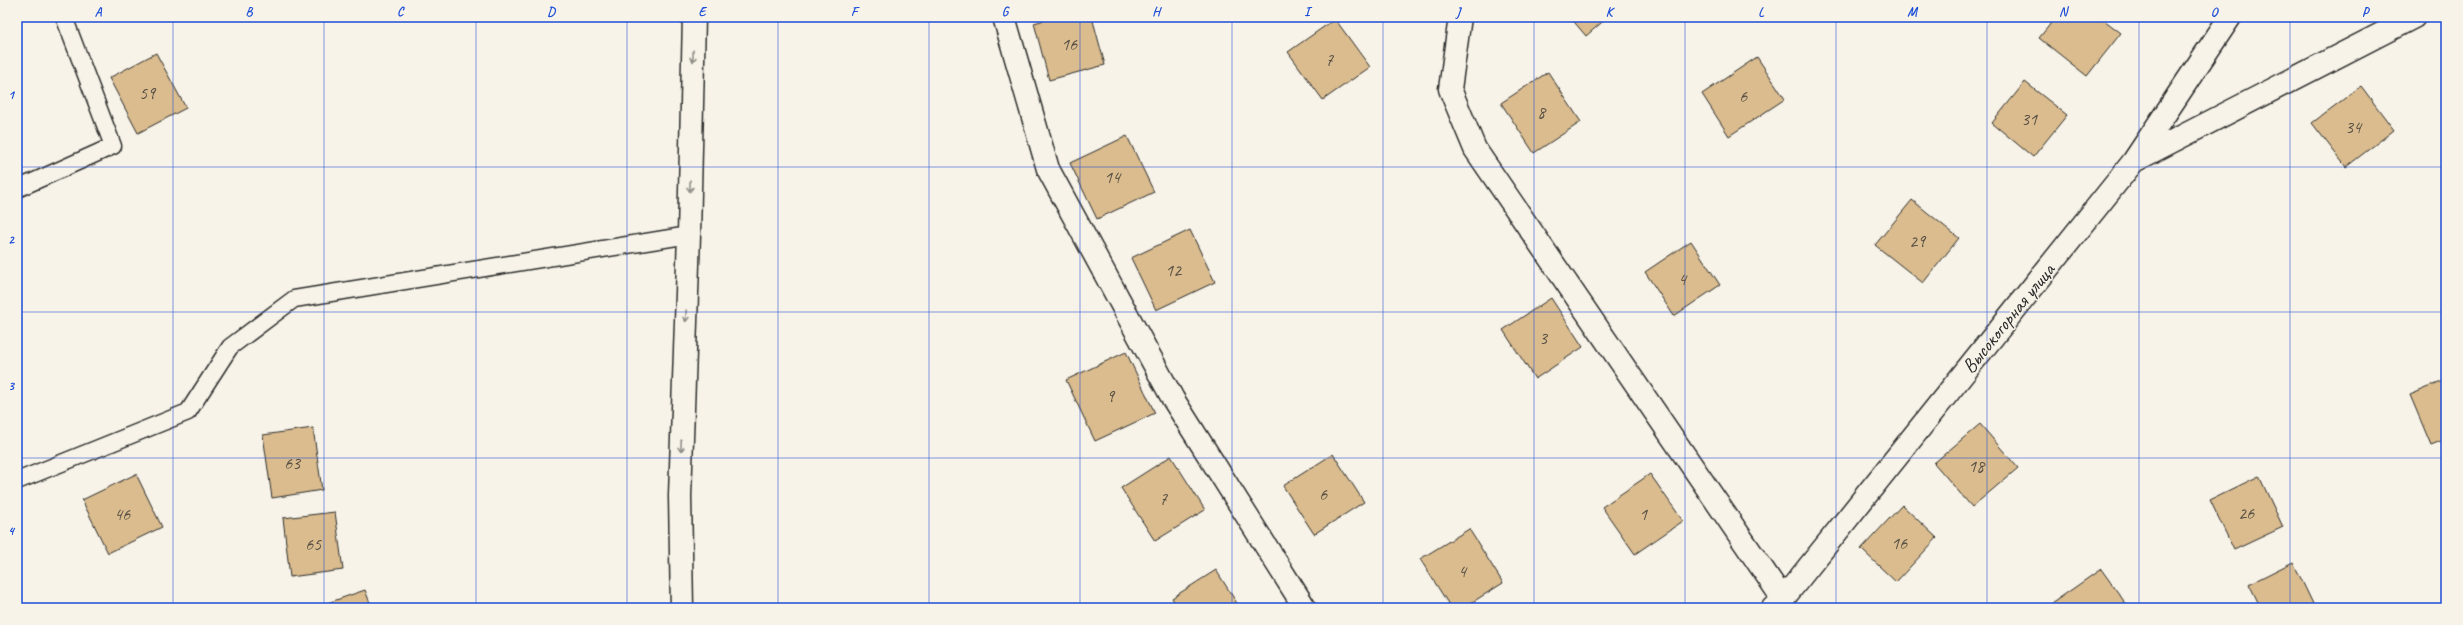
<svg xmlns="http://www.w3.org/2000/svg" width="2463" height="625" font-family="Caveat,sans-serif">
<rect width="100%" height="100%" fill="#f7f3e8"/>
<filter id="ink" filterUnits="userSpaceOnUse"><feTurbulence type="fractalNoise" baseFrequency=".025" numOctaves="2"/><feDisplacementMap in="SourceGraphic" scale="8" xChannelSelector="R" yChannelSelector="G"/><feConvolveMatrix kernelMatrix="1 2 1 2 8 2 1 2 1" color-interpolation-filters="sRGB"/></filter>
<g filter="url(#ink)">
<path fill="#dabc8e" stroke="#2b2b2b" d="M1055,17H1092L1105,65L1049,80L1034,23Z
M1570,17H1608L1586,36Z
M2056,17H2100L2121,33L2087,76L2039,38Z
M1335,19L1370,67L1323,100L1288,52Z
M156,53L186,108L138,133L109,78Z
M1757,57L1785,99L1729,136L1702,94Z
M1548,72L1581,122L1534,153L1501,103Z
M2025,82L2067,115L2033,157L1992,123Z
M2361,86L2394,130L2346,167L2312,123Z
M1127,136L1154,192L1097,219L1070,163Z
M1912,200L1959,238L1923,283L1875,245Z
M1190,230L1215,282L1156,310L1131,258Z
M1691,241L1720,285L1674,316L1645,272Z
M1551,298L1583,347L1535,379L1503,330Z
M1126,352L1155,413L1095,441L1066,380Z
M2446,380V439L2431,445L2410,395Z
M1980,424L2018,468L1972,507L1934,463Z
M313,428L322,490L272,498L263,435Z
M1333,454L1364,502L1314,534L1283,486Z
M1171,456L1205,510L1155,541L1121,488Z
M136,474L162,527L108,553L82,500Z
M1650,474L1683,521L1635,554L1602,507Z
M2259,476L2283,527L2234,550L2210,500Z
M1902,505L1937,538L1896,582L1861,549Z
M335,512L343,570L290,577L283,518Z
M1469,529L1503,583L1463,608H1451L1420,559Z
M2293,562L2315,608H2261L2249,584Z
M2101,569L2129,608H2054L2051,604Z
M1216,570L1240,608H1178L1172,598Z
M365,590L372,608H316V607Z"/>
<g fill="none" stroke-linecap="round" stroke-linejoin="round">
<g stroke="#2b2b2b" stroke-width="19">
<path id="lane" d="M17,189L113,146L64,17
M17,481L188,412L230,347L294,299L689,235"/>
</g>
<g stroke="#2b2b2b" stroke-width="25">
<path id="street" d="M1004,17L1048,169L1173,399L1305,608
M1460,17L1450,89L1475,149L1783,599
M2136,160L2414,17
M1773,608L1783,599L2133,162L2230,17"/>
</g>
<g stroke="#2b2b2b" stroke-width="25">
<path id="primary" d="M682,608L680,496L689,235L694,17"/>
</g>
<use href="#lane" stroke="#f7f3e8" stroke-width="16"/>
<use href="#street" stroke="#f7f3e8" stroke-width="22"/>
<use href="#primary" stroke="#f7f3e8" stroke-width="22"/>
</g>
<defs><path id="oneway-shaft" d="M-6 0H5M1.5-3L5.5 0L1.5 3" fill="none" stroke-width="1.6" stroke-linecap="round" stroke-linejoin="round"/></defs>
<g stroke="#918f8a">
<use href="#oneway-shaft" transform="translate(693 56) rotate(91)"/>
<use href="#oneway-shaft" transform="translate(690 186) rotate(91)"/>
<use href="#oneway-shaft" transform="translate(686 316) rotate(92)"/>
<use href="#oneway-shaft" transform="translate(681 446) rotate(92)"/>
</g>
</g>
<path fill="none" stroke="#1d4ed8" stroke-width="1" stroke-opacity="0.55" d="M173,17V608M324,17V608M476,17V608M627,17V608M778,17V608M929,17V608M1080,17V608M1232,17V608M1383,17V608M1534,17V608M1685,17V608M1836,17V608M1987,17V608M2139,17V608M2290,17V608M17,167H2446M17,312H2446M17,458H2446"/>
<g text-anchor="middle" stroke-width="3" stroke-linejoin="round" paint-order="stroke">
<g font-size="18" fill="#574f44">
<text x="1069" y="50">16</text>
<text x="1329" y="66">7</text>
<text x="147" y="99">59</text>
<text x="1743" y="102">6</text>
<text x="1541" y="118">8</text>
<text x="2029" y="125">31</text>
<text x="2353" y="133">34</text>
<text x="1112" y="183">14</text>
<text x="1917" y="247">29</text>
<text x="1173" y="276">12</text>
<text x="1682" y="285">4</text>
<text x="1543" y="344">3</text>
<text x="1110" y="402">9</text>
<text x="292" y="469">63</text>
<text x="1976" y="472">18</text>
<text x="1323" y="500">6</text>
<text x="1163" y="505">7</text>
<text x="2246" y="519">26</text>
<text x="122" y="520">46</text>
<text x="1643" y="520">1</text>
<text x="1899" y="549">16</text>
<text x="313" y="550">65</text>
<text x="1462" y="577">4</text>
</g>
<g font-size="20" fill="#2b2b2b" stroke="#f7f3e8">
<text transform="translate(2008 318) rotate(-51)" y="7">Высокогорная улица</text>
</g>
</g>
<rect width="2463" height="625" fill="none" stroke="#f7f3e8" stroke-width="44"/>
<rect x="22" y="22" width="2419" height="581" fill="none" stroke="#1d4ed8" stroke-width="1.5"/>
<g font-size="13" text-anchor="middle" font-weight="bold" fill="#1d4ed8">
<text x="98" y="16">A</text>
<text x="249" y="16">B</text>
<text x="400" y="16">C</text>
<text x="551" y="16">D</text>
<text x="702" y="16">E</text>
<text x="854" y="16">F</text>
<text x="1005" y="16">G</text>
<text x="1156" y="16">H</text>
<text x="1307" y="16">I</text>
<text x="1458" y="16">J</text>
<text x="1609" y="16">K</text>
<text x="1761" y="16">L</text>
<text x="1912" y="16">M</text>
<text x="2063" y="16">N</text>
<text x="2214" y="16">O</text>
<text x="2365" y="16">P</text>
<text x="11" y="99">1</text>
<text x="11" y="244">2</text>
<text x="11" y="390">3</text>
<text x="11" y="535">4</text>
</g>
</svg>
